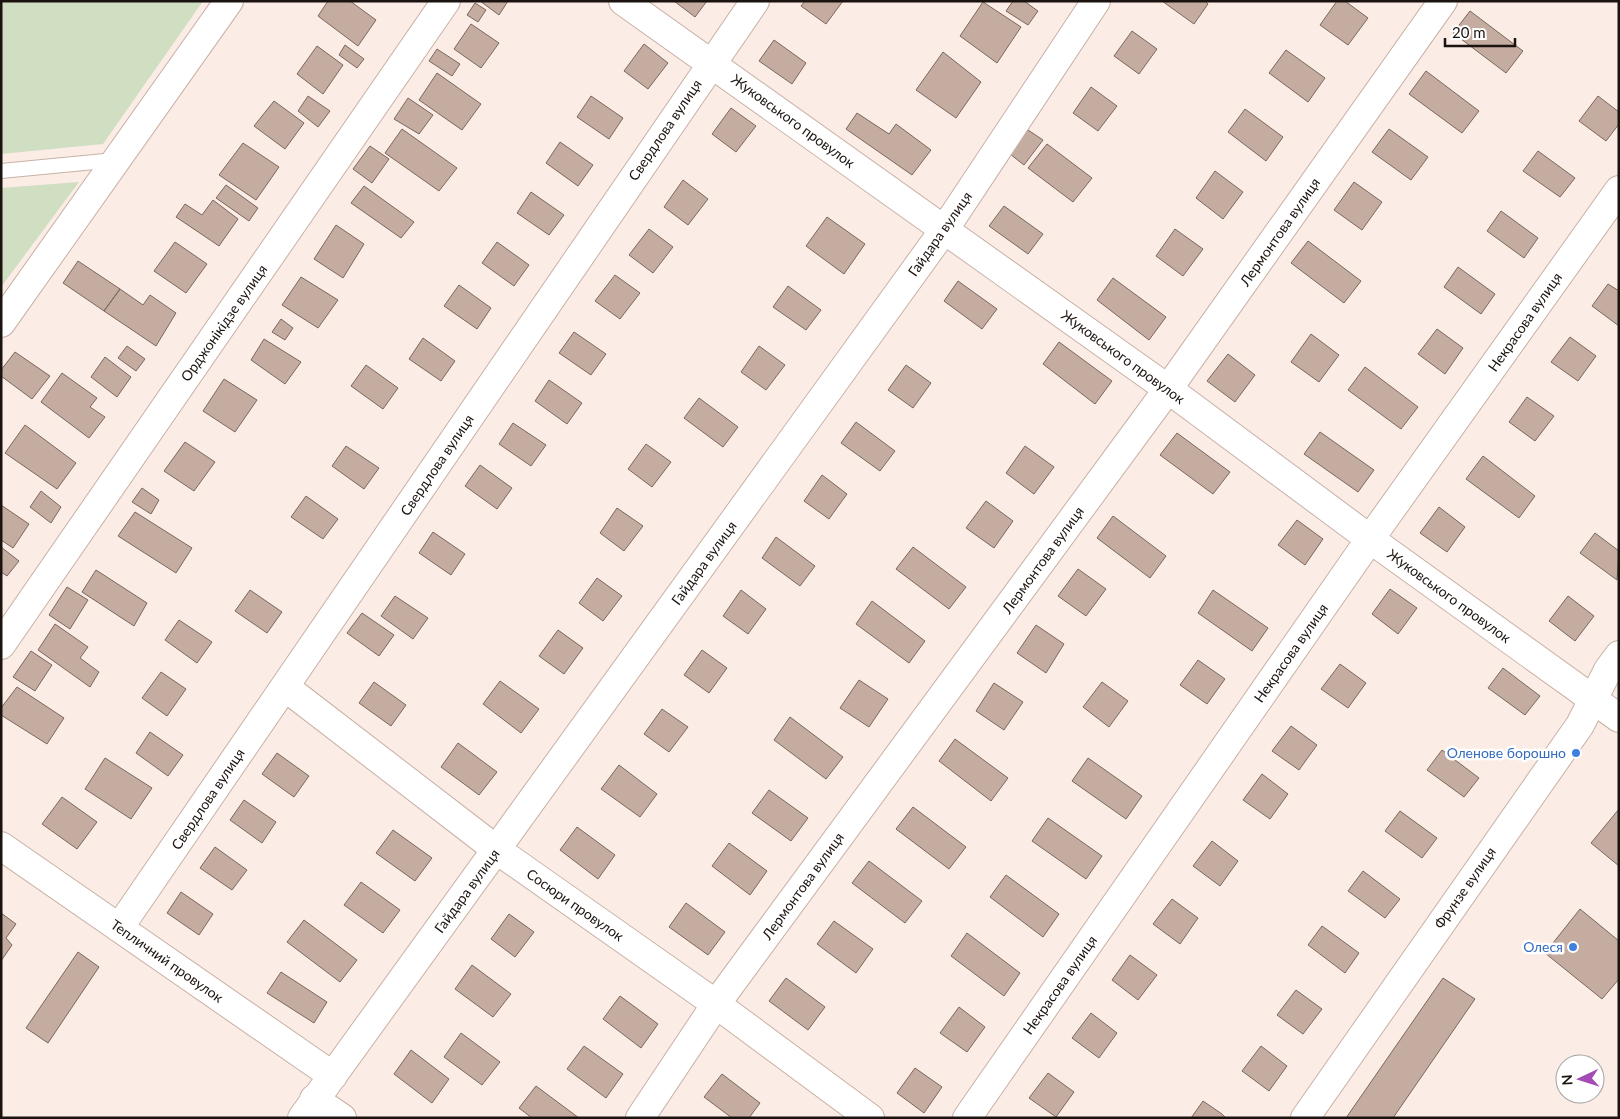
<svg xmlns="http://www.w3.org/2000/svg" width="1620" height="1119" font-family="Lato,sans-serif">
<rect width="100%" height="100%" fill="#fbece6"/>
<path fill="#d0dec1" d="M1,1H203L103,144L1,154Z
M79,182L1,287V188Z"/>
<path fill="#c4aca1" stroke="#7c675d" d="M328,1H350L376,20L358,46L318,16Z
M480,1H508L499,15Z
M674,1H707L695,17Z
M805,1H843L826,24L801,6Z
M1013,1H1024L1038,11L1028,25L1006,11Z
M1162,1H1205L1208,4L1194,24Z
M1337,1H1345L1368,18L1348,45L1320,25Z
M983,2L1021,27L997,63L960,36Z
M475,3L486,10L478,22L467,15Z
M1470,11L1523,51L1506,73L1453,33Z
M471,24L499,43L481,68L454,49Z
M1132,31L1157,49L1139,74L1114,56Z
M774,40L806,63L792,84L759,61Z
M644,44L668,63L648,89L624,71Z
M345,45L364,59L357,68L339,55Z
M317,46L343,65L323,94L297,74Z
M437,49L460,64L452,76L429,61Z
M1286,50L1325,78L1308,102L1269,73Z
M943,52L981,82L956,118L916,90Z
M1426,71L1479,111L1462,133L1409,94Z
M437,73L481,104L462,130L419,100Z
M1091,87L1117,106L1098,131L1073,113Z
M308,96L330,111L318,127L298,111Z
M591,96L623,118L609,139L577,117Z
M1598,96L1619,112V124L1606,141L1579,121Z
M408,98L433,115L419,134L394,119Z
M274,101L304,123L285,149L254,126Z
M731,108L756,126L736,152L712,134Z
M1245,109L1283,137L1266,161L1228,132Z
M857,113L889,134L896,124L931,150L912,175L846,129Z
M402,129L457,168L439,191L385,153Z
M1389,129L1428,157L1411,180L1372,152Z
M1028,130L1043,140L1024,165L1010,154Z
M560,142L593,165L578,186L546,163Z
M243,143L279,167L256,200L219,175Z
M1047,144L1092,178L1073,202L1028,168Z
M370,146L389,159L372,183L353,169Z
M1538,151L1575,178L1560,197L1523,171Z
M1215,171L1243,192L1223,219L1196,198Z
M683,180L708,199L688,225L664,207Z
M1354,182L1382,202L1362,230L1334,210Z
M226,185L258,208L249,221L216,198Z
M364,186L414,222L401,238L351,203Z
M531,192L564,215L549,235L517,213Z
M213,200L238,219L219,246L176,217L185,204L202,215Z
M1004,206L1043,234L1028,254L989,226Z
M1501,211L1538,238L1524,258L1487,231Z
M827,217L865,244L844,274L806,246Z
M336,225L364,244L343,278L314,259Z
M649,229L673,247L653,273L629,255Z
M1175,229L1203,249L1183,276L1156,256Z
M1308,241L1361,281L1344,303L1291,263Z
M175,242L207,264L186,293L154,271Z
M497,242L529,265L514,286L482,263Z
M78,261L120,289L104,311L63,283Z
M1458,267L1495,294L1481,314L1444,287Z
M615,275L640,293L620,319L595,301Z
M301,277L338,300L318,328L282,305Z
M1113,278L1166,317L1149,340L1097,300Z
M958,281L997,309L982,329L944,301Z
M1608,284L1619,291V326L1592,306Z
M459,285L491,308L477,329L444,306Z
M788,286L821,310L806,330L773,307Z
M120,289L143,305L150,295L176,313L156,346L104,311Z
M281,319L293,328L285,340L272,332Z
M1437,329L1463,348L1445,374L1418,354Z
M574,332L606,354L591,375L559,353Z
M1311,334L1339,355L1319,382L1291,362Z
M1570,337L1596,356L1578,381L1551,362Z
M423,338L455,361L441,381L409,359Z
M264,339L301,362L285,384L251,360Z
M1059,342L1112,381L1095,404L1043,364Z
M127,346L145,359L136,371L118,358Z
M759,346L785,365L766,390L741,372Z
M15,352L50,376L32,399L1,376V370Z
M1228,354L1255,375L1235,402L1207,381Z
M105,357L131,377L117,397L91,377Z
M366,365L398,388L383,409L351,386Z
M906,365L931,383L913,408L888,390Z
M1365,367L1418,407L1401,429L1348,390Z
M62,373L97,398L90,407L105,417L89,438L41,402Z
M224,379L257,400L235,432L203,411Z
M549,380L582,403L567,424L535,401Z
M1527,397L1554,416L1535,441L1509,422Z
M699,398L738,427L723,447L684,418Z
M856,422L895,451L880,471L841,443Z
M513,423L546,445L531,466L499,444Z
M25,425L76,463L57,489L5,453Z
M1320,432L1374,470L1358,492L1304,454Z
M1177,433L1230,472L1213,494L1160,455Z
M185,442L215,462L194,491L164,471Z
M646,444L671,462L652,487L628,469Z
M346,446L379,468L364,489L332,466Z
M1025,446L1054,467L1034,494L1006,473Z
M1483,456L1535,496L1519,518L1466,479Z
M480,465L512,488L497,509L465,486Z
M822,475L847,494L829,519L804,501Z
M142,488L159,500L151,514L132,502Z
M41,491L61,507L51,523L30,507Z
M306,496L338,519L323,539L291,517Z
M986,501L1013,521L994,548L966,528Z
M1,505L29,524L13,548L1,540Z
M1439,507L1465,527L1447,552L1420,533Z
M617,508L643,526L624,551L600,533Z
M135,512L192,548L176,573L118,536Z
M1113,516L1166,556L1150,578L1097,538Z
M1297,520L1323,539L1305,565L1278,545Z
M433,532L465,554L451,575L419,553Z
M1595,533L1619,551L1617,580L1580,553Z
M776,537L815,566L800,586L762,558Z
M1,547L19,561L7,576L1,572Z
M913,547L966,587L949,609L896,569Z
M1078,569L1106,589L1086,616L1058,596Z
M96,570L147,603L134,626L82,592Z
M597,578L622,596L603,621L579,603Z
M67,587L88,600L70,629L49,615Z
M1390,589L1417,608L1398,634L1372,614Z
M250,590L282,612L267,633L235,611Z
M741,590L766,609L748,634L723,616Z
M1213,590L1268,628L1252,651L1198,613Z
M395,596L428,618L413,639L381,616Z
M1568,596L1594,616L1575,641L1549,621Z
M872,601L925,641L909,663L856,624Z
M362,613L394,635L379,656L347,633Z
M179,620L212,642L197,663L165,640Z
M55,624L88,647L80,658L99,672L90,687L38,650Z
M1036,625L1064,644L1046,673L1017,653Z
M558,630L583,648L564,674L539,656Z
M702,650L727,668L709,693L684,675Z
M31,651L52,665L35,691L13,677Z
M1198,660L1225,679L1207,704L1180,685Z
M1340,664L1366,683L1348,708L1321,689Z
M1503,668L1540,696L1525,715L1488,688Z
M161,672L186,689L167,716L142,698Z
M859,680L888,699L869,727L840,708Z
M500,681L539,709L521,733L483,704Z
M374,682L406,705L391,726L359,703Z
M1102,682L1128,701L1109,727L1083,707Z
M994,683L1023,702L1004,730L976,711Z
M17,687L64,718L47,744L1,715V708Z
M662,709L688,727L669,752L644,734Z
M790,717L843,757L826,779L774,740Z
M1291,726L1317,745L1299,770L1272,751Z
M150,732L183,755L168,776L136,753Z
M955,739L1008,778L991,801L939,761Z
M458,743L497,772L479,795L441,767Z
M1442,750L1479,778L1464,797L1427,770Z
M277,753L309,776L294,797L262,774Z
M105,758L152,788L131,819L85,789Z
M1088,758L1142,796L1126,819L1072,781Z
M619,765L657,794L640,817L601,789Z
M1262,774L1288,794L1270,819L1243,800Z
M769,790L808,818L791,841L752,813Z
M62,797L97,822L77,849L42,824Z
M244,800L276,822L262,843L230,820Z
M913,807L966,847L949,869L896,829Z
M1619,809V866L1591,843Z
M1400,811L1437,838L1422,858L1385,831Z
M1048,818L1102,856L1086,879L1032,841Z
M577,827L615,855L598,879L560,850Z
M393,830L432,858L415,881L376,853Z
M1212,841L1238,861L1220,886L1193,866Z
M729,843L767,871L750,895L712,866Z
M215,847L247,870L232,890L200,868Z
M869,861L922,901L905,923L852,883Z
M1363,871L1400,899L1385,918L1348,891Z
M1006,875L1059,914L1043,937L990,897Z
M361,882L400,910L383,933L344,905Z
M181,892L213,914L199,935L167,913Z
M1172,899L1198,918L1180,944L1153,924Z
M686,903L725,932L708,955L669,927Z
M1580,909L1619,941V979L1602,999L1545,953Z
M1,913L16,924L6,938L12,945L1,961Z
M509,914L534,932L515,957L491,939Z
M304,920L357,960L340,982L287,942Z
M834,921L873,949L856,973L817,944Z
M1322,926L1359,953L1345,973L1308,945Z
M967,933L1020,973L1004,996L951,956Z
M78,952L99,967L48,1043L26,1028Z
M1130,955L1157,975L1138,1000L1112,980Z
M472,965L511,994L493,1017L455,989Z
M281,972L327,1002L314,1023L267,993Z
M786,978L825,1007L808,1030L769,1001Z
M1443,978L1475,999L1393,1118H1346Z
M1296,990L1322,1009L1303,1034L1277,1015Z
M620,996L658,1024L641,1048L603,1019Z
M959,1007L985,1027L967,1052L940,1033Z
M1091,1013L1117,1033L1099,1058L1072,1038Z
M461,1033L500,1062L482,1085L444,1057Z
M584,1046L623,1074L606,1098L567,1069Z
M1261,1046L1287,1066L1269,1091L1242,1071Z
M411,1050L449,1079L432,1103L394,1074Z
M915,1068L942,1087L924,1113L897,1093Z
M1048,1073L1074,1092L1056,1117L1029,1098Z
M722,1074L760,1103L749,1118H732L704,1097Z
M536,1086L579,1118H532L519,1108Z
M1203,1101L1222,1114L1226,1118H1191Z"/>
<g fill="none" stroke-linecap="round" stroke-linejoin="round">
<g stroke="#c9b1a6" stroke-width="16">
<path id="lane" d="M1,171L115,160"/>
</g>
<g stroke="#c9b1a6" stroke-width="30">
<path id="street" d="M623,1L1168,389L1370,539L1619,718
M1,323L229,1
M1,645L446,1
M285,687L497,850L716,1004L870,1118
M1,846L333,1076
M119,928L755,1
M314,1099L342,1118
M302,1118L944,230L1096,1
M640,1118L716,1004L1168,389L1443,1
M967,1118L1370,539L1619,190
M1305,1118L1580,725L1608,670L1619,655"/>
</g>
<use href="#lane" stroke="#fff" stroke-width="14"/>
<use href="#street" stroke="#fff" stroke-width="28"/>
</g>
<g fill="#3f7fe0" stroke="#fff" stroke-width="2">
<circle cx="1576" cy="753" r="5"/>
<circle cx="1573" cy="947" r="5"/>
</g>
<g text-anchor="middle" stroke-width="5" stroke-linejoin="round" paint-order="stroke">
<g font-size="14" fill="#1b130f" stroke="#fff">
<text transform="translate(793 121) rotate(36)" y="5">Жуковського провулок</text>
<text transform="translate(665 130) rotate(-56)" y="5">Свердлова вулиця</text>
<text transform="translate(1280 232) rotate(-55)" y="5">Лермонтова вулиця</text>
<text transform="translate(940 234) rotate(-55)" y="5">Гайдара вулиця</text>
<text transform="translate(1525 322) rotate(-55)" y="5">Некрасова вулиця</text>
<text transform="translate(224 323) rotate(-55)" y="5">Орджонікідзе вулиця</text>
<text transform="translate(1123 357) rotate(36)" y="5">Жуковського провулок</text>
<text transform="translate(437 465) rotate(-56)" y="5">Свердлова вулиця</text>
<text transform="translate(1043 560) rotate(-54)" y="5">Лермонтова вулиця</text>
<text transform="translate(704 563) rotate(-54)" y="5">Гайдара вулиця</text>
<text transform="translate(1449 596) rotate(36)" y="5">Жуковського провулок</text>
<text transform="translate(1291 653) rotate(-55)" y="5">Некрасова вулиця</text>
<text transform="translate(208 799) rotate(-56)" y="5">Свердлова вулиця</text>
<text transform="translate(803 886) rotate(-54)" y="5">Лермонтова вулиця</text>
<text transform="translate(1465 888) rotate(-55)" y="5">Фрунзе вулиця</text>
<text transform="translate(467 891) rotate(-54)" y="5">Гайдара вулиця</text>
<text transform="translate(575 905) rotate(35)" y="5">Сосюри провулок</text>
<text transform="translate(167 961) rotate(35)" y="5">Тепличний провулок</text>
<text transform="translate(1060 985) rotate(-55)" y="5">Некрасова вулиця</text>
</g>
<g font-size="14" fill="#366cbe" stroke="#fff" text-anchor="end">
<text x="1566" y="758">Оленове борошно</text>
<text x="1563" y="952">Олеся</text>
</g>
</g>
<rect width="1620" height="1119" fill="none" stroke="#1b130f" stroke-width="5"/>
<g transform="translate(1580 1079) rotate(266)"><circle r="24" fill="#ffffff" stroke="#a4a19f"/>
<path d="M0-4L9 19L0 12L-9 19Z" fill="#a44bb6"/>
<text y="-8" font-size="14" font-weight="bold" text-anchor="middle" fill="#1b130f">N</text>
</g>
<path d="M1445 38v8h70v-8" fill="none" stroke="#1b130f" stroke-width="2.5"/>
<text x="1452" y="38" font-size="15" fill="#1b130f" stroke="#ffffff" stroke-width="4" paint-order="stroke">20 m</text>
</svg>
